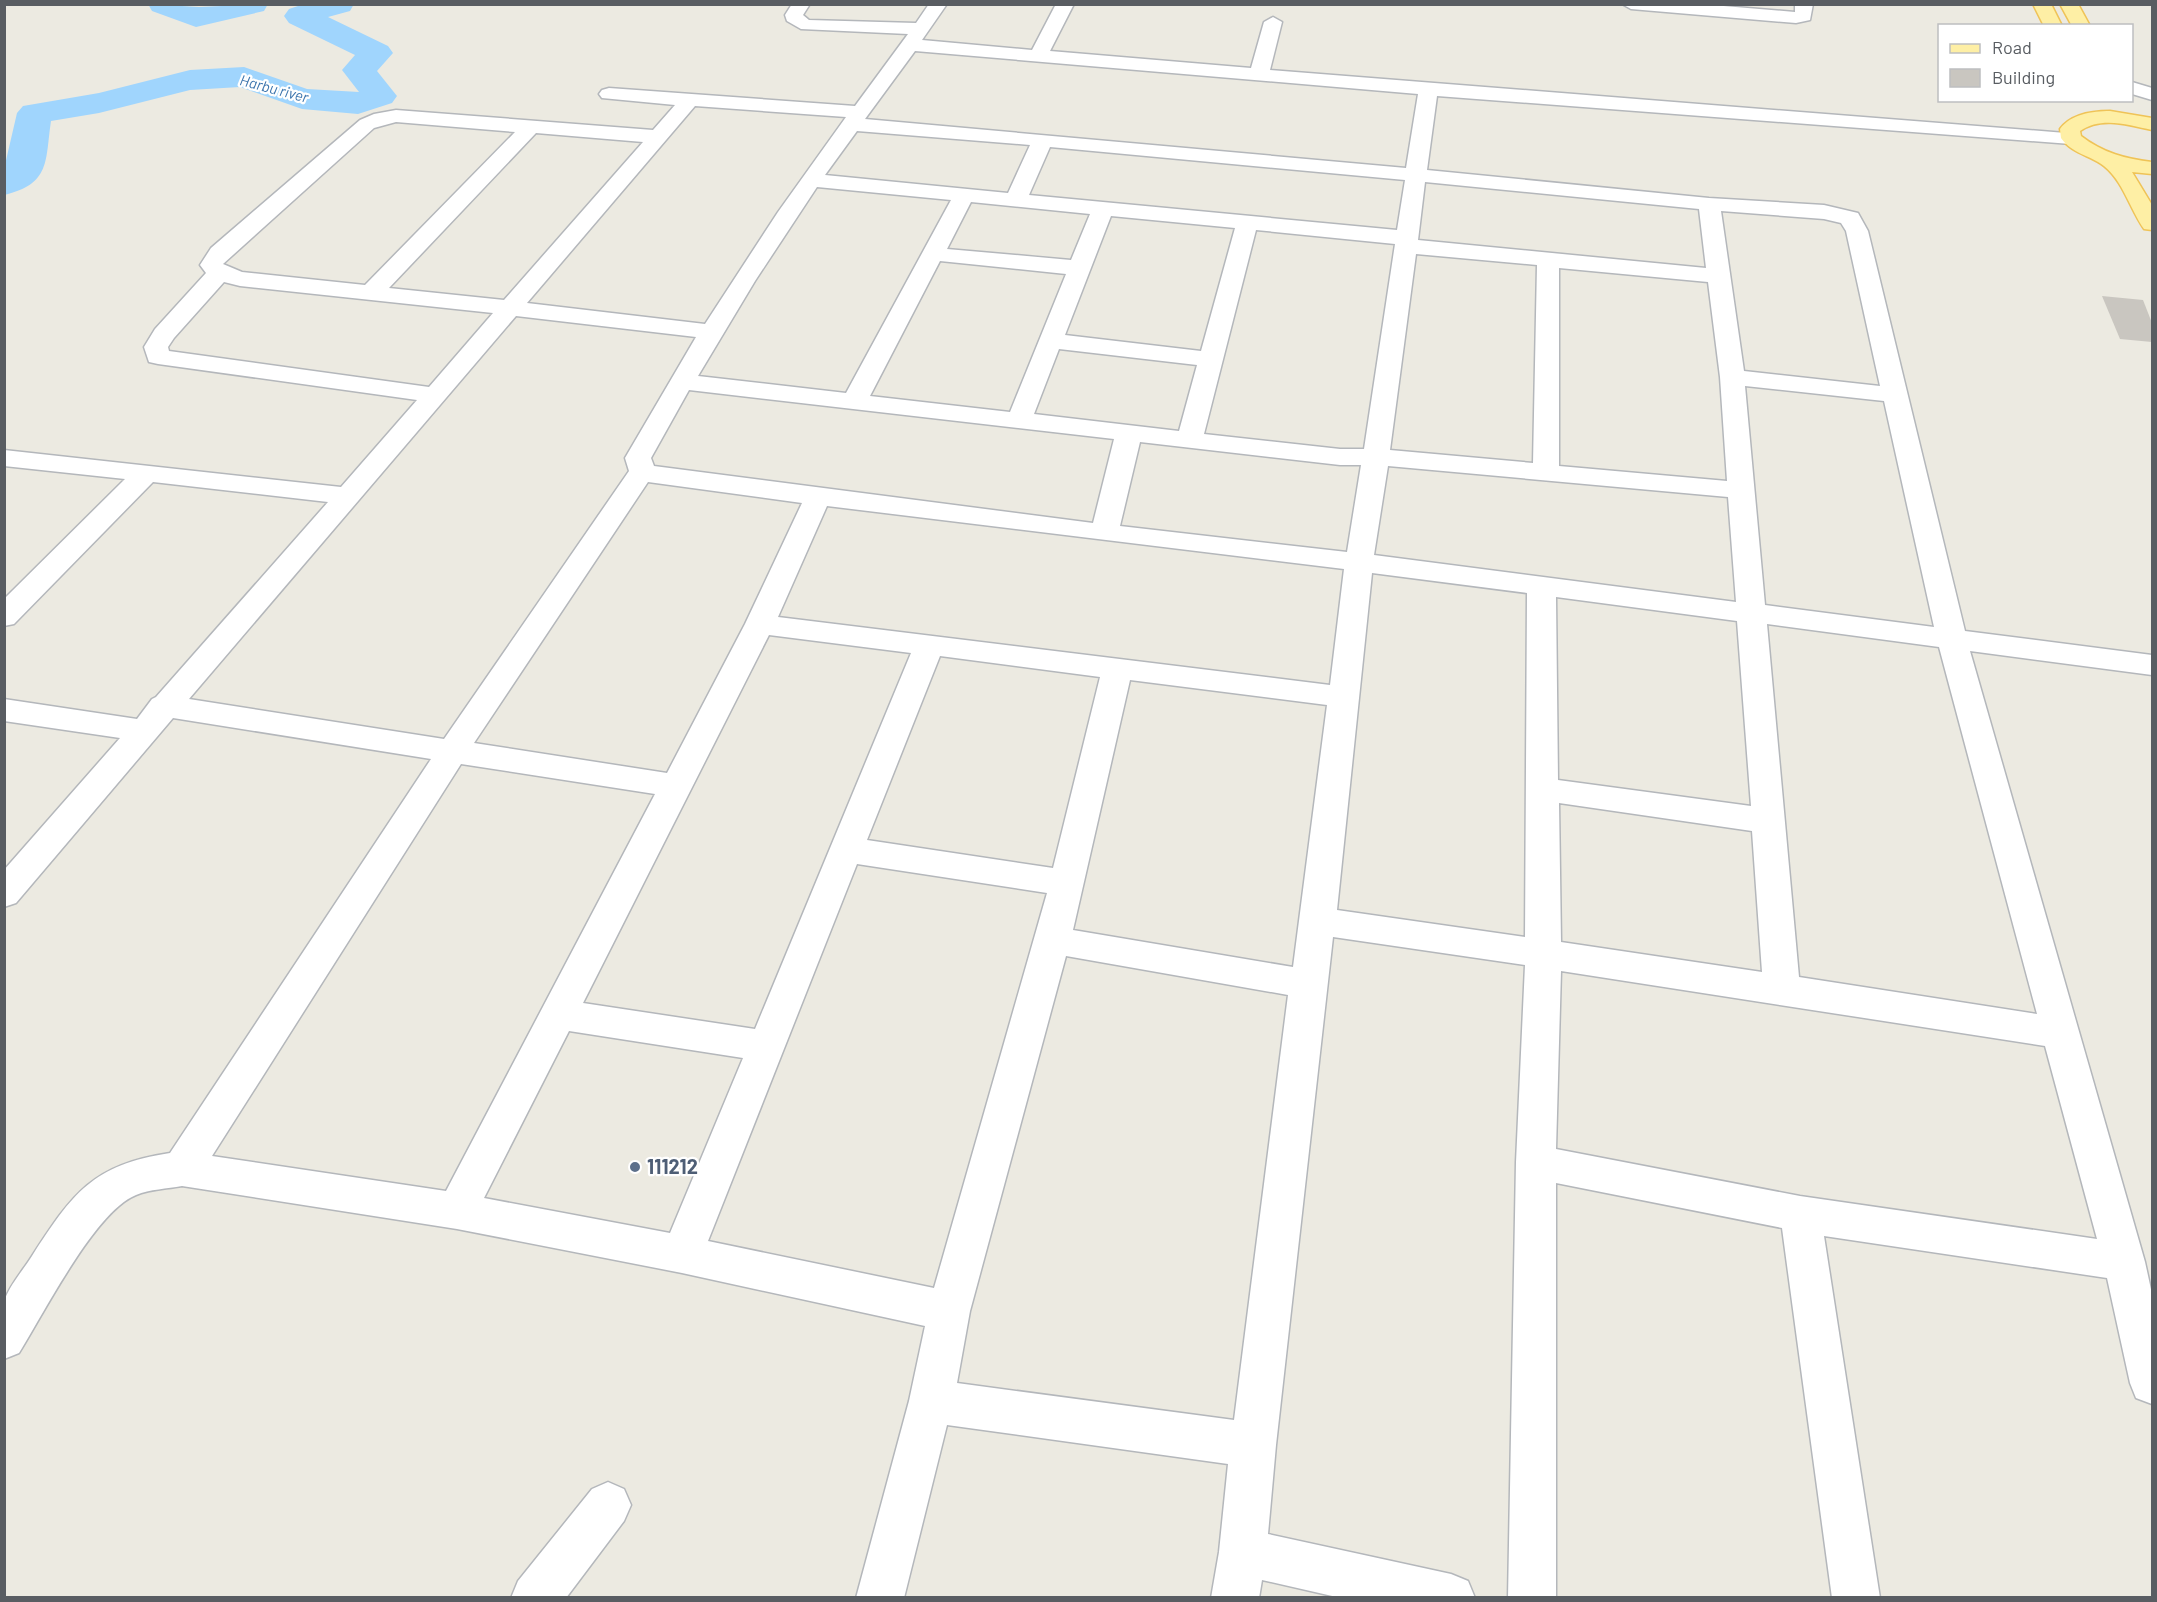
<svg xmlns="http://www.w3.org/2000/svg" width="2157" height="1602" font-family="Barlow,sans-serif">
<rect width="100%" height="100%" fill="#eceae1"/>
<g fill="none" stroke-linecap="round" stroke-linejoin="round">
<path fill="#a0d5fd" fill-rule="evenodd" d="M148,4L199,7L268,4L264,11L196,27L152,11Z
M304,4H354L350,11L328,17L388,46L393,53L377,71L397,96L392,103L358,114L302,109L240,87L190,90L99,113L51,121C45,161 51,184 4,195V169L17,113L23,106L99,93L190,70L244,67L307,89L359,92L342,70L355,55L289,23L284,16L289,9Z"/>
</g>
<path fill="#c9c6c0" d="M2102,296L2143,300L2152,323V342L2120,339Z"/>
<g fill="none" stroke-linecap="round" stroke-linejoin="round">
<g stroke="#b4b7bb" stroke-width="3">
<path id="minor" d="M792,4H810L803,15L809,20L916,23L929,4H947L922,40L1032,50L1056,4H1074L1050,51L1251,68L1264,22L1273,17L1282,22L1270,70L2078,134L2081,138L2078,142L2071,144L1437,96L1427,170L1709,198L1824,205L1858,213L1868,231L1965,631L2152,655V675L1970,651L2145,1262L2152,1294V1404L2136,1398L2130,1383L2107,1278L1824,1236L1880,1598H1832L1782,1228L1556,1183V1598H1508L1516,1162L1525,965L1333,937L1276,1445L1268,1534L1451,1574L1468,1581L1475,1598H1341L1262,1580L1259,1598H1211L1219,1552L1228,1464L947,1425L904,1598H856L909,1401L925,1326L682,1273L457,1229L182,1186C167,1189 150,1189 136,1195C95,1211 43,1315 19,1353L4,1359C4,1344 0,1313 5,1299C10,1285 24,1269 32,1256C73,1193 92,1165 170,1153L431,759L173,718L16,903L4,907V870L120,738L4,721V699L137,719L152,699L156,697L328,502L153,482L14,624L4,626V599L125,479L4,466V450L341,487L417,400L158,364L149,362L144,347L155,329L206,273L200,265L211,248L360,120L374,114L396,110L653,130L675,105L602,98L599,94L602,90L609,88L855,106L908,34L801,29L787,21L785,15ZM915,51L1418,94L1406,168L865,119ZM695,106L846,117L778,212L705,324L527,303ZM396,122L515,132L365,285L242,272L223,264L374,128ZM857,131L1030,145L1008,193L825,175ZM536,133L643,142L504,300L389,288ZM1050,147L1405,180L1397,230L1029,195ZM1425,182L1699,209L1706,268L1418,240ZM817,187L951,200L846,393L698,376L755,281ZM971,202L1090,214L1071,260L947,249ZM1721,211L1824,219L1841,223L1846,231L1880,386L1744,371ZM1111,216L1235,228L1201,351L1065,335ZM1256,230L1395,244L1364,449H1340L1204,434ZM1416,254L1537,265L1533,463L1390,450ZM940,261L1066,274L1010,412L870,396ZM1559,268L1708,282L1720,377L1727,481L1559,466ZM224,282L240,286L493,313L429,387L169,351L168,347L174,338ZM516,316L696,337L625,458L629,471L444,739L189,699ZM1059,349L1197,365L1179,431L1034,414ZM1745,386L1884,401L1934,627L1765,605ZM689,390L1114,439L1093,523L654,466L651,458ZM1140,442L1340,465H1361L1347,552L1120,526ZM1388,466L1728,497L1736,602L1374,555ZM648,482L802,503L745,624L667,773L474,743ZM827,506L1344,569L1330,685L778,617ZM1372,573L1527,593L1525,937L1337,910ZM1556,597L1737,621L1751,806L1558,780ZM1767,624L1939,647L2037,1014L1799,977ZM769,635L911,653L755,1029L583,1003ZM940,656L1100,677L1053,868L867,840ZM1130,680L1327,705L1293,967L1073,930ZM461,764L655,794L446,1191L212,1156ZM1559,803L1752,831L1762,972L1561,942ZM857,864L1047,893L934,1288L708,1241ZM1066,956L1288,995L1234,1420L957,1383L970,1311ZM1561,971L2045,1046L2097,1239L1800,1196L1556,1149ZM569,1031L743,1058L670,1233L484,1198Z
M1622,4H1700L1795,12V4H1813L1810,20L1796,23L1631,9Z
M2132,82L2152,88V100L2132,94Z
M608,1482L624,1489L631,1505L624,1521L566,1598H511L518,1581L592,1489Z"/>
</g>
<g stroke="#efc357" stroke-width="3">
<path id="major" d="M2033,4H2051L2062,26H2044Z
M2060,4H2078L2090,26H2072Z
M2110,111L2152,118V130C2129,125 2101,116 2080,131L2081,136C2103,153 2126,159 2152,162V174L2132,172L2152,205V230L2144,229C2130,209 2123,181 2104,166C2090,155 2072,154 2061,138L2060,129C2071,114 2092,111 2110,111Z"/>
</g>
<use href="#minor" fill="#fff" fill-rule="evenodd"/>
<use href="#major" fill="#feefa5" fill-rule="evenodd"/>
</g>
<circle fill="#5c6f8a" stroke="#fff" stroke-width="2" cx="635" cy="1167" r="6"/>
<g text-anchor="middle" stroke-width="4.5" stroke-linejoin="round" paint-order="stroke">
<g font-size="15" font-style="italic" fill="#3e76ae" stroke="#fff">
<text transform="translate(274 89) rotate(15)" y="5">Harbu river</text>
</g>
<g font-size="20" font-weight="bold" fill="#4e5e75" stroke="#fff" text-anchor="start">
<text x="647" y="1174">111212</text>
</g>
</g>
<rect width="2157" height="1602" fill="none" stroke="#595d62" stroke-width="12"/>
<rect x="1938" y="24" width="195" height="78" fill="#ffffff" stroke="#bdbec0" stroke-width="1.5"/>
<rect x="1950" y="44" width="30" height="9" fill="#feefa5" stroke="#bdbec0" stroke-width="1.5"/>
<text x="1992" y="54" font-size="18" fill="#595d62">Road</text>
<rect x="1950" y="69" width="30" height="18" fill="#c9c6c0" stroke="#bdbec0" stroke-width="1.5"/>
<text x="1992" y="84" font-size="18" fill="#595d62">Building</text>
</svg>
